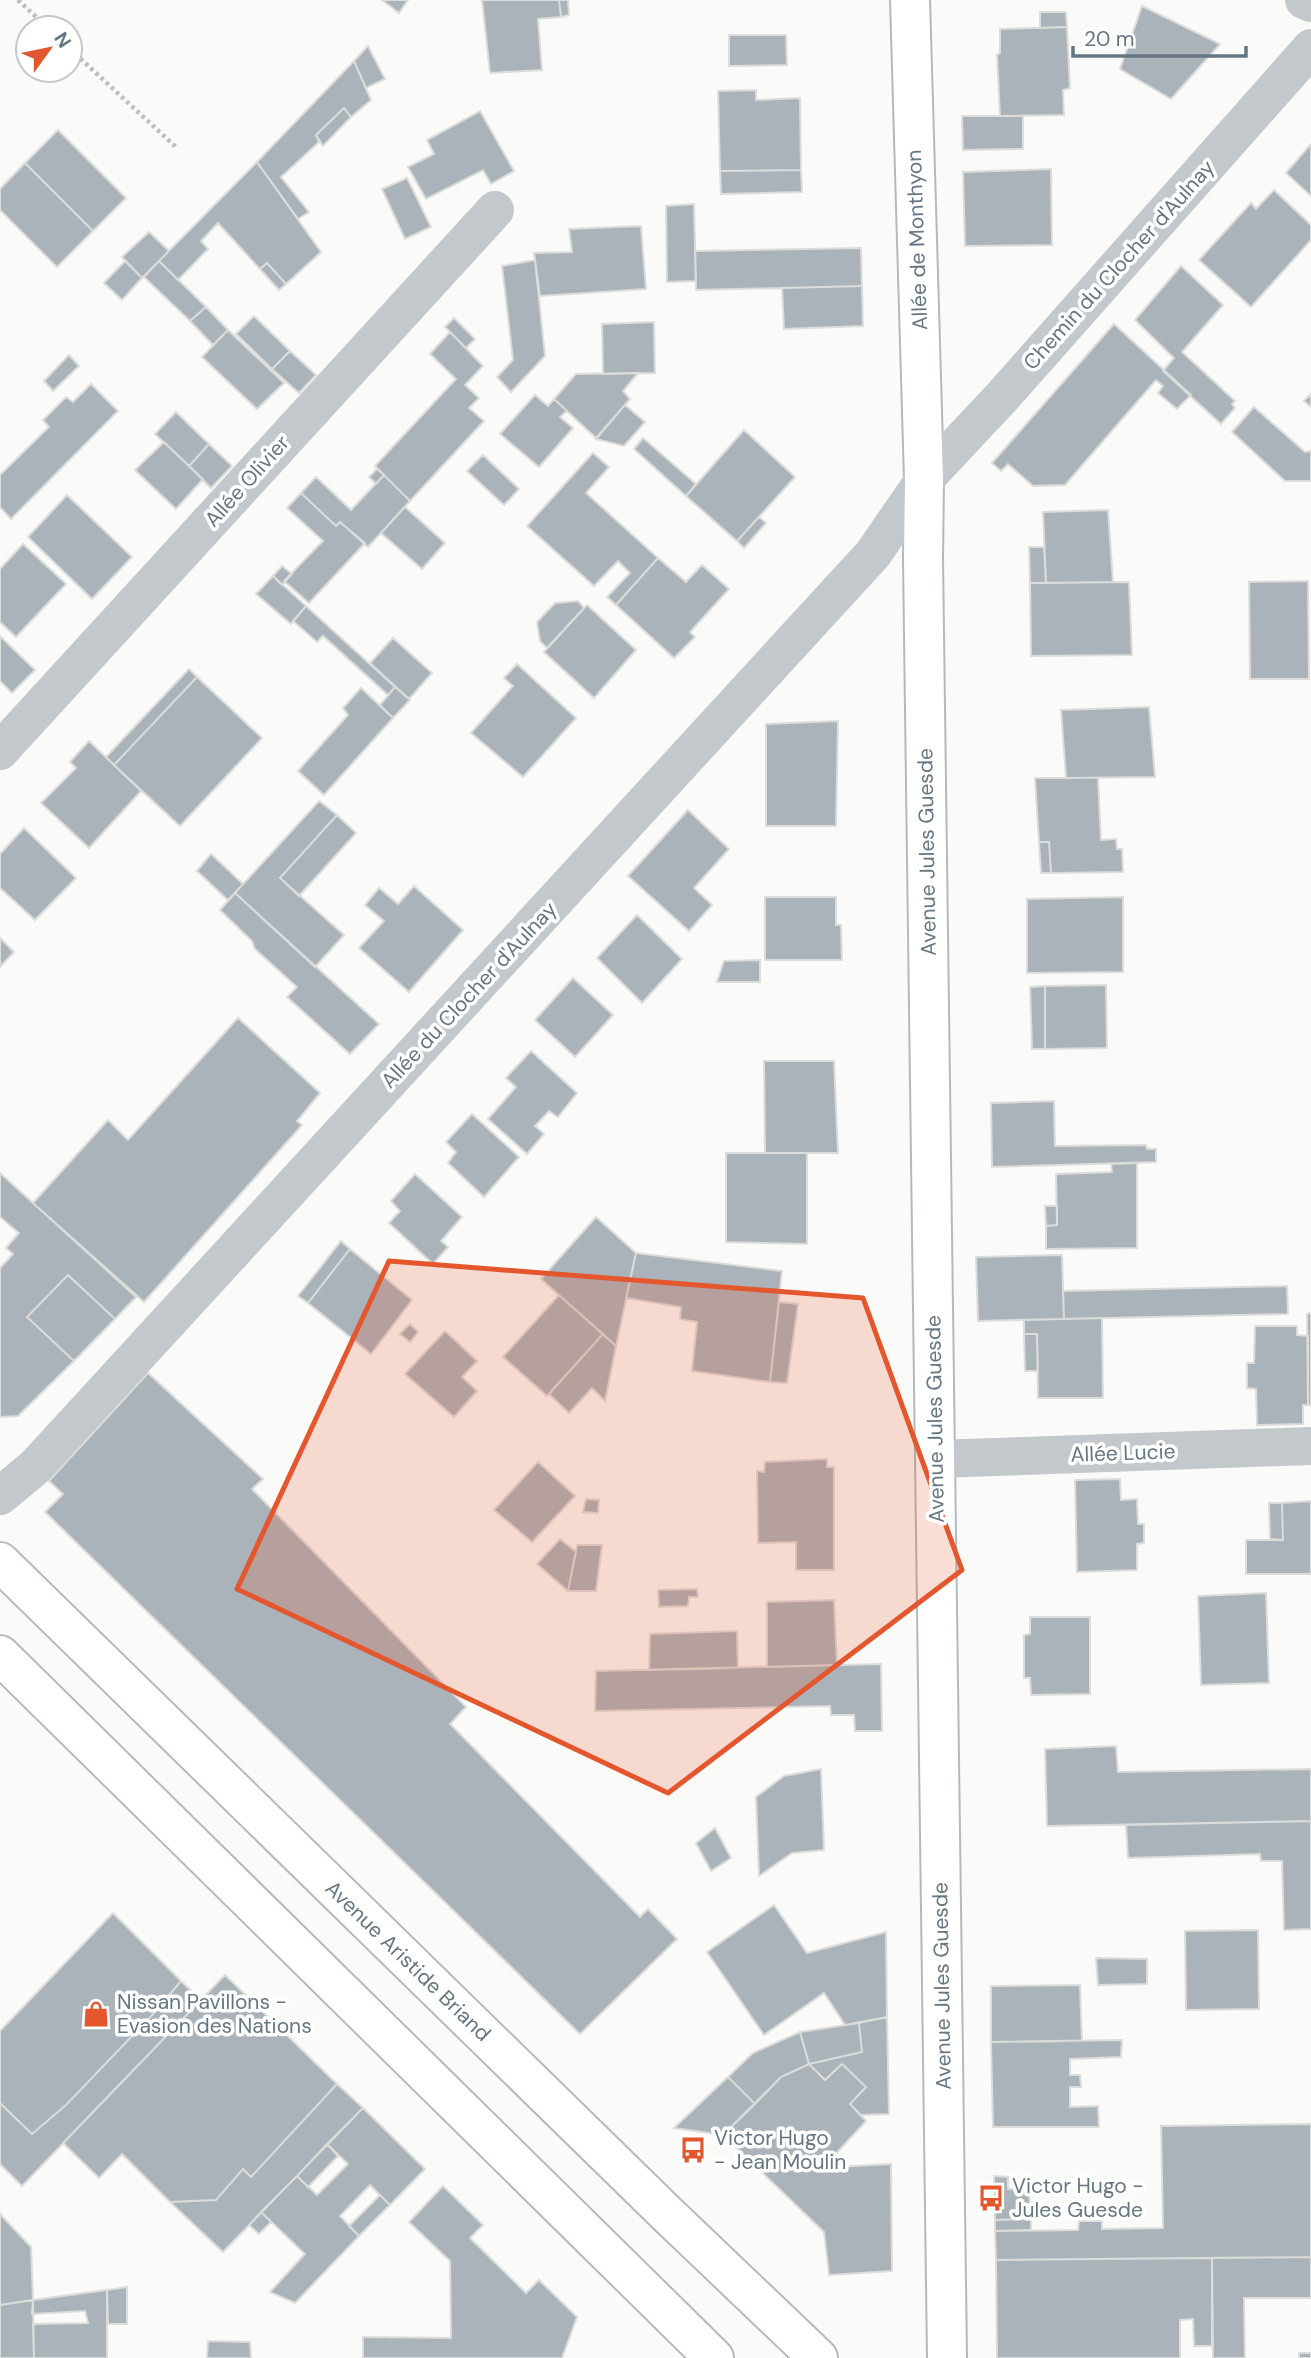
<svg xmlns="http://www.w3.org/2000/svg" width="1311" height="2358" font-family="'DM Sans',sans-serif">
<rect width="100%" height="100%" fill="#fafaf8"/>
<path fill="#aab3b9" stroke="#dcdcda" stroke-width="2" d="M382,0H408L399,13Z
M482,0H559L561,17L538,19L542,70L490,73Z
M559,0H568L569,15L561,17Z
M1142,6L1220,44L1171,99L1120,69Z
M1040,12H1066L1067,27L1040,28Z
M1067,27L1070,88L1063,90L1064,115L1000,116L997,55L1000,53V29Z
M729,35H786L787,65L729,66Z
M368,46L385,79L366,88L354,61Z
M354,61L371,100L351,117L344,108L316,135L319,142L281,177L309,212L298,219L257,162Z
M756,90V100L800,98L801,170L720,171L718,91Z
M344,108L351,117L323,146L316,135Z
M480,111L514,171L491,184L483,170L426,199L408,167L434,154L427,140Z
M962,116H1023V149L963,150Z
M58,130L126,198L93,231L25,163Z
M1311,144V196L1286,173Z
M257,162L321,252L286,284L267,263L260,269L218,223L201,241L208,249L178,280L159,261Z
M25,163L93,231L57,267L0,210V189Z
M1051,169L1052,245L965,246L963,172Z
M801,170L802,192L721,194L720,171Z
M407,178L431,227L405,239L382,189Z
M1274,190L1311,225V240L1251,307L1199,260L1251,203L1256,209Z
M694,204L696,281L667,282L666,206Z
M641,226L646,289L540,296L534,253L572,252L569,229Z
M149,232L169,251L142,278L122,257Z
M861,248L862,286L696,290L695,251Z
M535,260L545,356L511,392L497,377L513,360L502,266Z
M125,261L142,278L122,300L104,283Z
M159,261L206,307L190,321L144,277Z
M267,263L286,284L279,290L260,269Z
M1181,266L1223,305L1182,352L1235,401L1232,404L1235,408L1221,424L1163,371L1174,358L1135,320Z
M862,286L863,326L784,329L782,288Z
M206,307L228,330L213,345L190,321Z
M254,316L290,351L272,369L236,334Z
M454,318L475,339L466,348L445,327Z
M654,322L655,373L603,374L602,324Z
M1114,324L1191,395L1177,409L1158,393L1163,386L1156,380L1065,485L1033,486L1008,464L1001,471L992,463Z
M228,330L284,383L257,409L202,357Z
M450,332L483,366L465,385L479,398L469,408L484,421L410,501L375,466L456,379L430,354Z
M290,351L316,375L299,393L272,369Z
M69,355L79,366L53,391L44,381Z
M638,373L623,391L630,399L596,438L554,399L576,374Z
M91,384L118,411L11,519L0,507V475L49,427L43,420L66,397L73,402Z
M1311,394V407L1304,401Z
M535,395L548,406L554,399L567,411L560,417L573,428L539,467L500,434Z
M625,405L645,422L624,446L596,439Z
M1254,407L1305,452L1311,451V481H1285L1232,432Z
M176,412L209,444L189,466L155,434Z
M744,430L795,477L737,541L686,496Z
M643,438L696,484L686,496L634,449Z
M164,442L203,479L176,509L135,470Z
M209,444L232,466L211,488L189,466Z
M593,453L609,467L586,493L658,558L616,605L607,597L630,573L618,561L594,586L527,526Z
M483,455L519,489L504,505L467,471Z
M377,469L384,475L376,484L369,477Z
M384,475L410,501L368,547L340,522L336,526L301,493L316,477L351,510Z
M301,493L336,526L340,522L365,543L309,603L284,581L323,541L287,508Z
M67,495L132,557L92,599L28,537Z
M405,507L445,543L422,569L381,533Z
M1108,510L1113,582L1046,583L1043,512Z
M759,517L766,523L744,548L737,541Z
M23,544L66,584L16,637L0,622V569Z
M1029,547H1044L1046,583H1030Z
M658,558L686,582L702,565L729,589L690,632L695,637L674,658L616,605Z
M282,566L292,574L282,585L273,576Z
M273,576L306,606L291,624L256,594Z
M1308,581L1309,679H1250L1249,582Z
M1129,582L1132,655L1031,656L1030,583Z
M578,601L584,608L547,648L540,641L537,622L555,603Z
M587,605L636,650L594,698L544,652Z
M306,606L395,687L388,695L323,636L317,642L293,621Z
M0,636L35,670L12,693L0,681Z
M393,638L432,673L409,699L370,663Z
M517,664L576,718L523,777L471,733L513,686L504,678Z
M189,669L197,677L114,765L106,757Z
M197,677L262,738L180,826L114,765Z
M395,687L410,700L393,718L380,705Z
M361,688L393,718L324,795L298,771L348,715L343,708Z
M1149,707L1155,777L1066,778L1061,710Z
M838,721L836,826H766V724Z
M89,741L141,791L89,848L41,803L76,768L70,762Z
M1035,778H1098L1101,840L1116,839L1117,849H1122L1123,872L1051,873L1049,842H1039Z
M319,801L337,815L280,878L344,935L315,967L235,893Z
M688,810L729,849L694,888L712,905L689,931L628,876Z
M337,815L356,833L299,896L280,878Z
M24,828L76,878L35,920L0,888V854Z
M1039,842H1049L1051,873H1041Z
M211,854L243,884L228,900L197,871Z
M414,886L463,930L409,992L359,948L384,921L365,905L379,888L398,904Z
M235,893L379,1024L350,1054L287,997L297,987L255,949L252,941L220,910Z
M765,897H836V925H841L842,960H765Z
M1123,897V972L1027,973V899Z
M637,915L682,959L642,1003L597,958Z
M0,938L14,952L0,967Z
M760,960V982H717L724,961Z
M573,978L613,1015L575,1057L535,1020Z
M1106,985L1107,1048L1045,1049V986Z
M1045,986V1049H1032L1030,987Z
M238,1018L320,1093L297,1121L302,1125L144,1302L33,1203L108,1120L128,1140Z
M531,1051L577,1093L558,1117L549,1111L535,1126L544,1134L527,1154L488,1119L516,1087L506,1078Z
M764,1061H834L838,1153H765Z
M1054,1101L1055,1146L1146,1145L1147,1149H1156V1162L992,1167L991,1103Z
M472,1114L519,1157L484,1197L448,1163L456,1152L446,1142Z
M726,1153H807V1244L726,1242Z
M1137,1163V1248L1046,1249V1226L1057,1225L1056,1174L1112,1172L1111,1164Z
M0,1173L136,1297L115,1319L68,1275L27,1317L74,1361L18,1416L0,1417V1268L13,1254L6,1248L19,1233L0,1217Z
M415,1174L462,1217L441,1241L448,1247L433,1264L389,1223L400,1211L391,1201Z
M1045,1206H1057V1225L1046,1226Z
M596,1217L636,1253L616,1346L541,1279Z
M341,1241L350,1249L308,1303L298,1296Z
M350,1249L412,1300L371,1354L308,1303Z
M636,1253L782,1271L770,1382L692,1371L697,1322L680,1319L681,1307L626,1298Z
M1062,1255L1064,1319L978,1321L976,1257Z
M68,1275L115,1319L74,1361L27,1317Z
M1287,1286L1288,1314L1064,1319L1063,1291Z
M559,1295L603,1334L547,1396L503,1357Z
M779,1302L798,1304L787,1383L770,1382Z
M1311,1313V1405H1308L1307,1314Z
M1102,1318L1103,1398H1038L1037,1334H1024V1320Z
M410,1324L418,1332L410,1342L400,1334Z
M1255,1326H1297V1335L1308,1336V1405H1303V1424L1257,1425L1256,1389L1247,1388V1363H1254Z
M445,1331L477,1361L462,1377L477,1391L454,1417L405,1374Z
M603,1334L616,1346L605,1401L592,1388L569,1413L549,1394Z
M1024,1334H1037L1038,1371H1025Z
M148,1373L263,1479L252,1489L466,1707L450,1724L640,1917L648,1909L677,1939L580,2034L45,1512L63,1494L49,1481Z
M827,1459V1467H834V1570H796V1542L758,1543L757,1471L764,1472L765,1462Z
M538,1462L575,1496L532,1542L494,1510Z
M1120,1479L1121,1500L1137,1499L1138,1524H1144V1543L1137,1544V1570L1077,1572L1075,1480Z
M586,1499L599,1500L598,1513L583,1512Z
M1311,1501V1574H1246V1540H1283L1282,1503Z
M1269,1503H1282L1283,1540L1270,1539Z
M560,1539L576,1552L568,1591L537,1564Z
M577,1545H602L596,1591H568Z
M697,1589L698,1597H689L688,1606L659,1607L658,1590Z
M1266,1593L1269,1683L1201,1685L1198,1596Z
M834,1600L837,1665L767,1667V1602Z
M1030,1617H1090V1694L1031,1695L1030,1678H1024V1635L1030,1634Z
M737,1631L738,1668L649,1670L650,1634Z
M881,1664L882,1731H855L854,1715H831L830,1706L595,1711L596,1671Z
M1116,1746L1118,1772L1311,1769V1821L1047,1826L1045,1749Z
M821,1769L824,1850L792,1853L759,1876L756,1797L784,1776Z
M1311,1821V1929L1284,1930L1282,1861H1261L1260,1854L1128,1858L1126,1825Z
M715,1828L731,1858L711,1871L696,1843Z
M774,1905L807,1953L886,1932L887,2017L845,2025L824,1993L764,2035L707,1952Z
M113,1913L181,1981L155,2012L66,2105L32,2134L0,2103V2031Z
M1258,1930L1259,2009L1186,2010L1185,1931Z
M1096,1958L1147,1959V1984L1098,1985Z
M225,1975L337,2084L251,2177L243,2169L216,2200L170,2202L122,2154L99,2178L63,2143Z
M181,1981L201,2000L22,2186L0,2164V2103L32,2134L66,2105L155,2012Z
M1080,1985L1082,2041L991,2042V1986Z
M887,2017L889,2114L861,2115L850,2104L866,2087L842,2064L825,2080L809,2064L862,2052L859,2023Z
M859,2023L862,2052L809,2064L800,2032Z
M800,2032L809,2064L781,2077L755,2104L728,2077L753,2053Z
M1122,2040L1121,2057L1070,2059V2075H1080L1081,2087H1070V2107L1098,2106L1099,2127H993L991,2042Z
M809,2064L825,2080L842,2064L866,2087L850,2104L866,2121L832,2158L837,2167L891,2164L892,2271L829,2275L824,2232L723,2135L781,2077Z
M728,2077L755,2104L723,2135L674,2128Z
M337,2084L363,2108L223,2252L170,2202L216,2200L243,2169L251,2177Z
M363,2108L425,2169L390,2205L370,2185L340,2216L359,2236L295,2303L270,2292L305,2254L261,2212L297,2176L317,2195L348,2164L327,2144Z
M1311,2124V2257L996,2260L995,2231L1078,2230L1079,2221H1102V2229L1163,2228L1161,2126Z
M327,2144L338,2156L308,2187L297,2176Z
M994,2176L1008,2177V2189H1029L1031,2219L995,2220Z
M443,2186L483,2225L470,2238L526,2293L539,2280L577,2317L562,2358H363V2337L451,2338L450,2261L409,2222Z
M380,2195L390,2205L359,2236L349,2226Z
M261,2212L271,2222L259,2234L249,2225Z
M0,2214L31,2247L33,2300L0,2305Z
M1031,2219V2230L995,2231V2220Z
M1311,2257V2298H1244L1245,2358H1213L1212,2258Z
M1212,2258V2346H1194L1193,2319L1180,2320V2358H997L996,2260Z
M127,2287V2324H108L107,2290Z
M107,2290V2358H34L33,2324L88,2323L85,2311L32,2314L33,2300Z
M33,2300L34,2358H0V2305Z
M208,2341L250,2342L251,2358H207Z
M1299,2353H1311V2358H1299Z"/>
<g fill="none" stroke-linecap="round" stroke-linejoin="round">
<g stroke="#b3babf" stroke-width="42">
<path id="secondary" d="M910,0L924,480L923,558L947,2358"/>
</g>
<g stroke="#b5babe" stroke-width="42">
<path id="primary" d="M0,1562L665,2212L818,2358
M0,1655L714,2358"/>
</g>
<path stroke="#bbbfc2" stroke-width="4.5" stroke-dasharray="3.5 3.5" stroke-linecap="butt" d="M18,0L48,28
M70,49L177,148"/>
<path stroke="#c3c8cc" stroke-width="38" d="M1304,0L1311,3
M0,751L495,210
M936,1459L1311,1446
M0,1496L35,1467L873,554L924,480L1001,398L1311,48"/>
<use href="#secondary" stroke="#fff" stroke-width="38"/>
<use href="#primary" stroke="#fff" stroke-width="38"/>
</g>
<path fill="#e4572e" fill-opacity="0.2" stroke="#e4572e" stroke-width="5" stroke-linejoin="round" d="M389,1261L863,1298L962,1570L668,1793L237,1589Z"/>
<defs>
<g id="shop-bare" transform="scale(2.1)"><path d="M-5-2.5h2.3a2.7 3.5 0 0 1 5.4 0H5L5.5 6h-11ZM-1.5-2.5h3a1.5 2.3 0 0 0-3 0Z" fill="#e4572e" stroke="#fff" stroke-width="2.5" paint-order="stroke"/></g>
<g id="bus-bare" transform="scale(2.1)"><path d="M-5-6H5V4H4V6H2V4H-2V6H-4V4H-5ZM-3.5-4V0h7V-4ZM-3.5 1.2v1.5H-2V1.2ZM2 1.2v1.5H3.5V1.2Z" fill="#e4572e" stroke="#fff" stroke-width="2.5" paint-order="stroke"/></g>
</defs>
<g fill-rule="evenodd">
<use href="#shop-bare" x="96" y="2014"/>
<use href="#bus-bare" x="693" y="2150"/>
<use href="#bus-bare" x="991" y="2198"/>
</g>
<g text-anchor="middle" stroke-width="7" stroke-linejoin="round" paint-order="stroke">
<g font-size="21" fill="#657683" stroke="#fff">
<text transform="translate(917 240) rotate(-92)" y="7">Allée de Monthyon</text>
<text transform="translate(1119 265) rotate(-48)" y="7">Chemin du Clocher d'Aulnay</text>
<text transform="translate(247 481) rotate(-48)" y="7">Allée Olivier</text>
<text transform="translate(927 852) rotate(-91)" y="7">Avenue Jules Guesde</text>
<text transform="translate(469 995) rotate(-47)" y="7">Allée du Clocher d'Aulnay</text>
<text transform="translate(935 1419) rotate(-91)" y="7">Avenue Jules Guesde</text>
<text transform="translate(1123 1453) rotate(-2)" y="7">Allée Lucie</text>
<text transform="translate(408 1961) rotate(44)" y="7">Avenue Aristide Briand</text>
<text transform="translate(942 1986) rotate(-91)" y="7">Avenue Jules Guesde</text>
</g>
<g font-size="21" fill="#657683" stroke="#fff" text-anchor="start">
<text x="117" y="2009">Nissan Pavillons -<tspan x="117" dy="24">Evasion des Nations</tspan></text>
<text x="714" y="2145">Victor Hugo<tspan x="714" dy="24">- Jean Moulin</tspan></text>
<text x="1012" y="2193">Victor Hugo -<tspan x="1012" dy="24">Jules Guesde</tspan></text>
</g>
</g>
<g transform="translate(49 49) rotate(57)"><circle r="33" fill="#ffffff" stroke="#c1c8cd" stroke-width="2"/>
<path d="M0-5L12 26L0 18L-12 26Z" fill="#e4572e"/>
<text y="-10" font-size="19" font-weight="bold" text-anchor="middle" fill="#657683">N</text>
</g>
<path d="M1073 46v10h173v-10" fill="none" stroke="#657683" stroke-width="3.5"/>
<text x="1084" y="46" font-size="21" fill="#657683" stroke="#ffffff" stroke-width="5" paint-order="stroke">20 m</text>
</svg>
